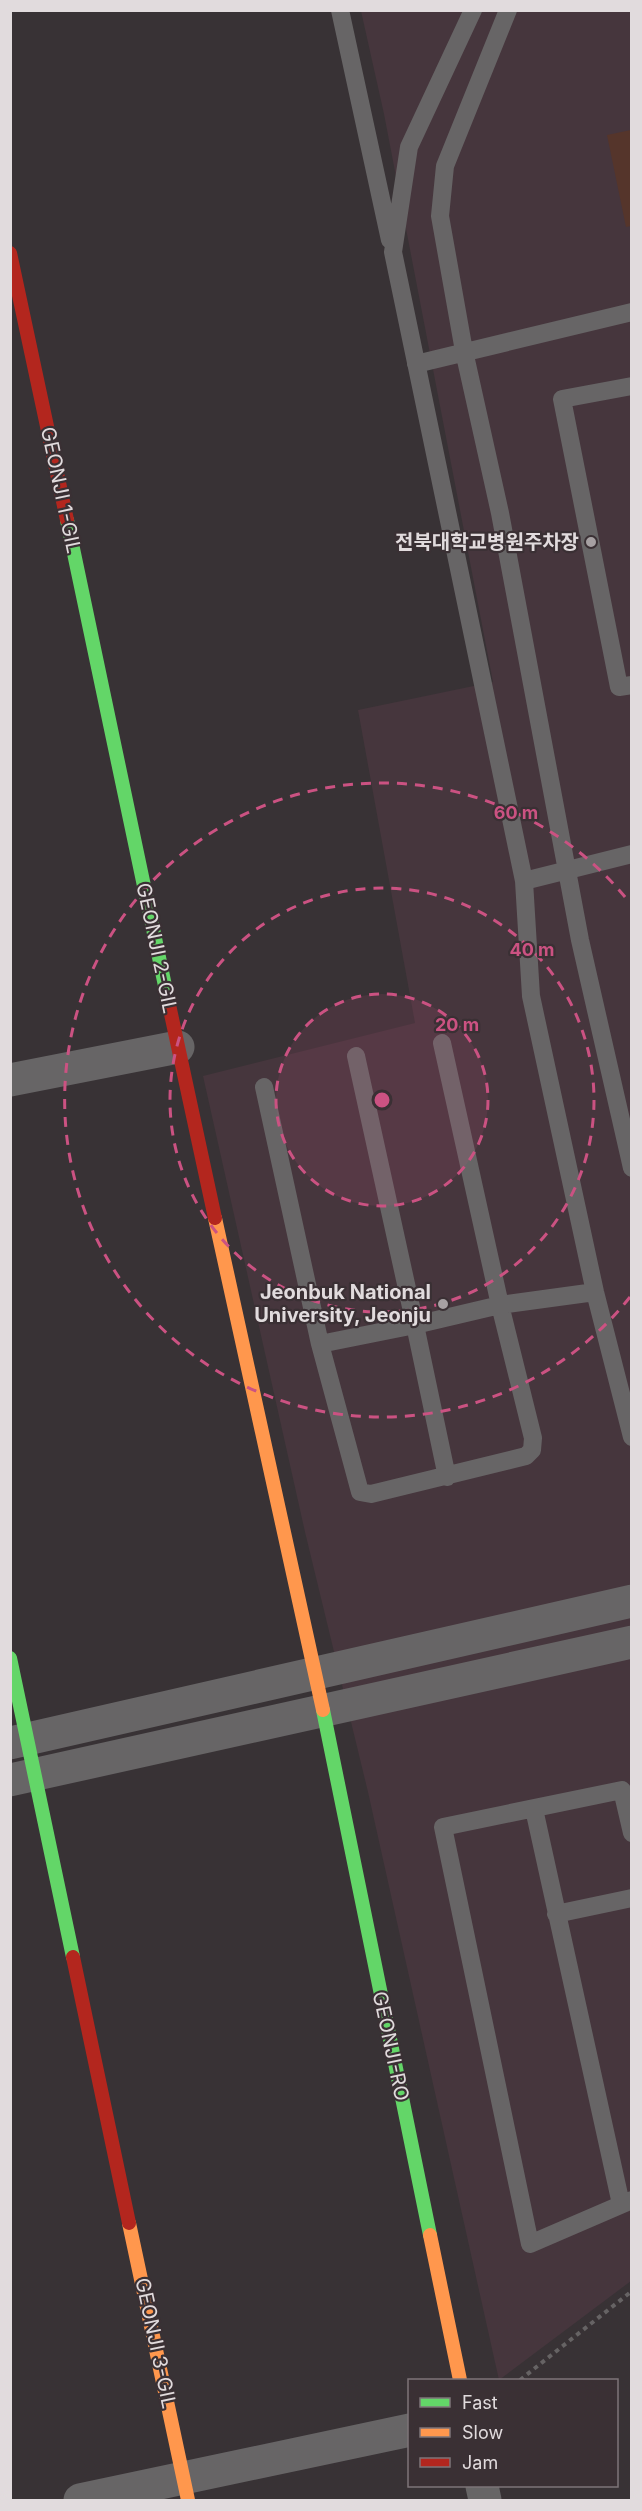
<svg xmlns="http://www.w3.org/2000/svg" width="642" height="2511" font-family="Inter,'Noto Sans KR',sans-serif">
<rect width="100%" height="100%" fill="#383235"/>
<path fill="#46363d" d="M361,11H631V2281L499,2380L368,1792L305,1532L203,1076L415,1023L358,710L493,682L384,114Z"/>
<path fill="#55352b" d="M631,130V226L626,227L607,135Z"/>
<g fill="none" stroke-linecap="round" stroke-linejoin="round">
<path stroke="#666364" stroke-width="4" stroke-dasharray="4.5 4.5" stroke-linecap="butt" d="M520,2380L632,2291"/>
<path stroke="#676566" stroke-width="18" d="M340,10L390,240
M473,10L409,147L393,252L524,881L531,996L595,1292L632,1437
M508,10L445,166L440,216L464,351L500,513L580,940L632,1168
M416,364L632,312
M632,386L562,399L619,687L632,685
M524,881L632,854
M356,1056L415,1325L500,1305L595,1292
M264,1087L320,1344L360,1492L371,1494L526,1456L532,1450L533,1438L500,1305L442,1043
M320,1344L415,1325L447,1477
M534,1809L621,2204
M632,1833L622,1790L443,1827L530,2244L632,2200
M556,1914L632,1898"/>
<path stroke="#676566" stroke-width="33" d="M10,1080L178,1047
M10,1743L632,1601
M10,1780L632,1642
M482,2486L485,2500
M80,2500L410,2430"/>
<path stroke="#63d668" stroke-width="14" d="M67,520L168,1000
M10,1658L73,1957
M323,1710L430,2235"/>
<path stroke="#ff974d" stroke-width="14" d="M215,1218L323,1710
M129,2223L188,2500
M430,2235L460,2380"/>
<path stroke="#b3261e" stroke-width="14" d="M10,253L67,520
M168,1000L215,1218
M73,1957L129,2223"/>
</g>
<circle cx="382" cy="1100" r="106" fill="#cb5282" fill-opacity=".12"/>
<g fill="none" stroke="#cb5282" stroke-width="3" stroke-dasharray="10 8">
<circle cx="382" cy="1100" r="106"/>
<circle cx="382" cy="1100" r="212"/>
<path d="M630 1297A317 317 0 1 1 630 903"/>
</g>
<g fill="#a6a0a2" stroke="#3a3034" stroke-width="2">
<circle cx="591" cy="542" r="6"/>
<circle cx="443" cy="1304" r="6"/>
</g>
<g text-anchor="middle" stroke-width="4.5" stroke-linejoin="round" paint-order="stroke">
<g font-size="20" fill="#e1dbdd" stroke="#3a3034">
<text transform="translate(61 490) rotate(78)" y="7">GEONJI 1-GIL</text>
<text transform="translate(157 948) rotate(78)" y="7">GEONJI 2-GIL</text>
<text transform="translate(391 2046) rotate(78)" y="7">GEONJI-RO</text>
<text transform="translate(156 2343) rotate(78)" y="7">GEONJI 3-GIL</text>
</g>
<g font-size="20" font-weight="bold" fill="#e1dbdd" stroke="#3a3034" text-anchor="end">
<text x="579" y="549">전북대학교병원주차장</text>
<text x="431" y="1299">Jeonbuk National<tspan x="431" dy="23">University, Jeonju</tspan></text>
</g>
</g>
<circle cx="382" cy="1100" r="9" fill="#cb5282" stroke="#3a3034" stroke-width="3"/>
<g font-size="18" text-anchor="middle" font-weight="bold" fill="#cb5282" stroke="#3a3034" stroke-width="4.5" stroke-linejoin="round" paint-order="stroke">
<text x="516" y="819">60 m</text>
<text x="532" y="956">40 m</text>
<text x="457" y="1031">20 m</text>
</g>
<rect width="642" height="2511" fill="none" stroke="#e1dbdd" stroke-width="24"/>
<rect x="408" y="2379" width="210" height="108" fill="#3a3034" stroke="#7d7478" stroke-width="1.5"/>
<rect x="420" y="2398" width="30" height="9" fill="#63d668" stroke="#7d7478" stroke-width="1.5"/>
<text x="462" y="2409" font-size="18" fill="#e1dbdd">Fast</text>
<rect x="420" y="2428" width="30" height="9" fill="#ff974d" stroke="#7d7478" stroke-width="1.5"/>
<text x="462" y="2439" font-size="18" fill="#e1dbdd">Slow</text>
<rect x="420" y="2458" width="30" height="9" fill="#b3261e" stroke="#7d7478" stroke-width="1.5"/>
<text x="462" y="2469" font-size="18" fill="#e1dbdd">Jam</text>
</svg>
